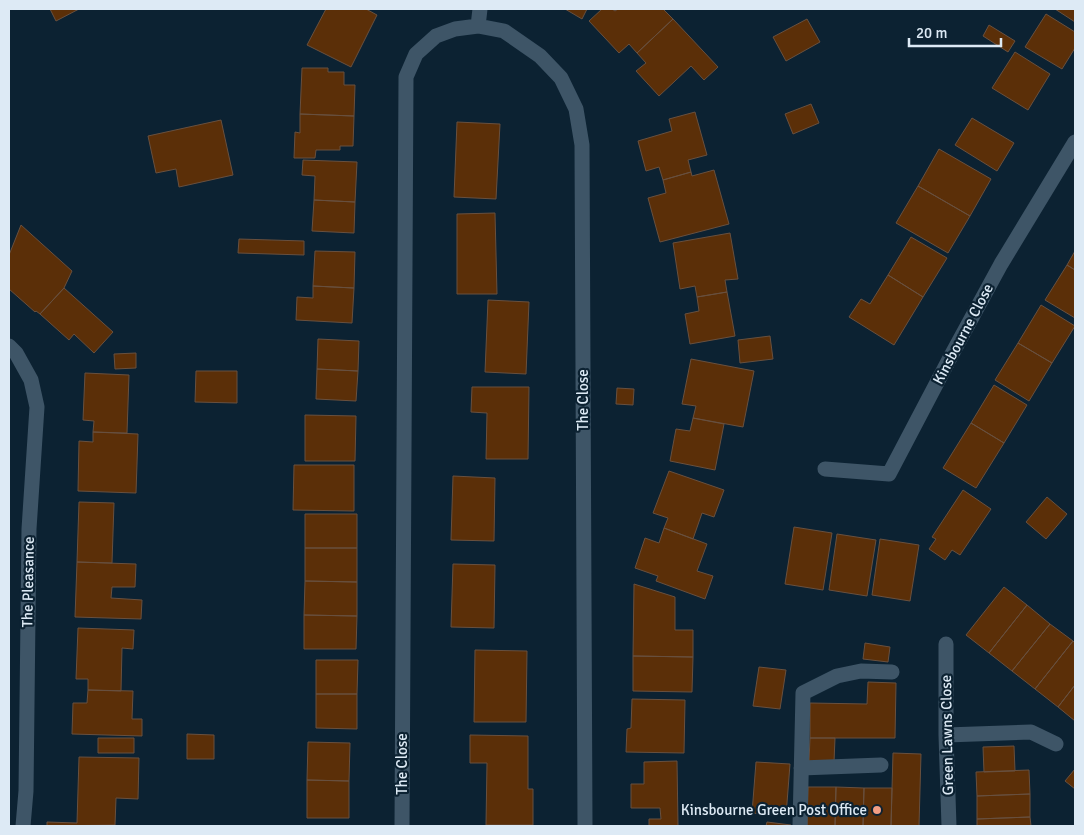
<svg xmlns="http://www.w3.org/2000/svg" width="1084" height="835" font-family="Signika,sans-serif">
<rect width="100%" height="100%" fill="#0c2232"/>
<path fill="#5b2f08" stroke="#68503f" d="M50,9H79L56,21Z
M326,9H366L377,15L351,67L307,45Z
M565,9H587L582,19Z
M602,9H612L615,11L618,9H663L673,19L637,53L629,44L619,53L589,21Z
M1055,9H1075V22Z
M1046,14L1075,32V48L1062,69L1025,47Z
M673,19L718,67L704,80L691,66L659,96L636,71L646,63L637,53Z
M807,19L820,42L786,61L773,37Z
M989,25L1015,41L1008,52L983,36Z
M1015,52L1050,74L1028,110L992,88Z
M302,68H328V72H344V85H355L354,116L300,114Z
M811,104L819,123L793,134L785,114Z
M695,112L707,155L688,160L691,172L663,180L659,167L646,171L638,141L672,131L669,119Z
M300,114L354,116L353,146H340V150H316L315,158H294L295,132L300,133Z
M972,118L1014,143L997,171L955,145Z
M221,120L233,175L179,187L176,169L156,173L148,136Z
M457,122L500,124L496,199L454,197Z
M939,149L991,179L970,216L918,186Z
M303,160L357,162L355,202L314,200L315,176L302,175Z
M714,170L729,224L660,242L648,198L666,193L663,180L691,172L692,176Z
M918,186L970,216L948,253L896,223Z
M314,200L355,202L354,233L312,231Z
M495,213L497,294H457V214Z
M21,225L72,271L64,288L40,314L36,311L35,312L9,289V255Z
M730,233L738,279L725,280L727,292L697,297L695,286L680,289L673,243Z
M911,237L947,258L923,297L888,275Z
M239,239L304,241V255L238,253Z
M315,251L355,252L354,288L313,286Z
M1075,251V270L1067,265Z
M1067,265L1075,270V318L1045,300Z
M888,275L923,297L894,345L849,317L861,299L870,304Z
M313,286L354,288L352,323L296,320L297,297L313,298Z
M64,288L113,332L94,353L74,334L69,340L40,314Z
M727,292L735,336L690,344L685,314L699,311L697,297Z
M488,300L529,302L526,374L485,372Z
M1041,305L1075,326L1052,363L1018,343Z
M770,336L773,359L740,363L738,340Z
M318,339L359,341L358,371L317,369Z
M1018,343L1052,363L1029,401L995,380Z
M136,353V368L115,369L114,354Z
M691,359L754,371L743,427L693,418L696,406L682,404Z
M317,369L358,371L356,401L316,399Z
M196,371H237V403L195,402Z
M85,373L129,375L127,433L93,432L94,421L83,420Z
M994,385L1027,405L1004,443L971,423Z
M472,387H529L528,459H486L487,413L471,412Z
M617,388L634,389L633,405L616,404Z
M305,415L356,416L355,461H305Z
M693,418L724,424L715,470L670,461L676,429L690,431Z
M971,423L1004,443L976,488L943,468Z
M93,432L138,434L136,493L78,491L79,441L93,442Z
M294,465H354V511L293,510Z
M669,471L724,490L714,517L702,513L693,539L664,528L668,518L653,513Z
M453,476L495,478L494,541L451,540Z
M963,490L991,509L960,555L952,550L945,560L929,549L936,539L932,537Z
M1047,497L1067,514L1046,539L1026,522Z
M79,502L114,503L112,563L77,562Z
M305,514H357V548H305Z
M794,527L832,533L823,590L785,584Z
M664,528L707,544L697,571L713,576L705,599L656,581L658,576L635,568L645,538L659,543Z
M837,534L876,540L867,596L829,590Z
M880,539L919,545L910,601L872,595Z
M305,548H357V582L305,581Z
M77,562L136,564L135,587H112L111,598L142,600L141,619L75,617Z
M453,564L495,565L494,628L451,627Z
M305,581L357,582V616L304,615Z
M634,584L675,597V630H693V657L633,656Z
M1004,587L1027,605L989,653L966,635Z
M1027,605L1050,624L1012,671L989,653Z
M304,615L357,616L356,649H304Z
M1050,624L1073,641L1035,689L1012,671Z
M78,628L134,630L133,649L122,648L121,691L88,690V679H76Z
M1073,641L1075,643V685L1058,707L1035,689Z
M865,643L890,647L888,662L863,659Z
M475,650L527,651L526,722H474Z
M633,656L693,657L692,692L633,691Z
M316,660H358L357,694H316Z
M759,667L786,670L780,709L753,706Z
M868,682L896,683L895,738H810V703L867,704Z
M1075,685V721L1058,707Z
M88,690L133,691L132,719H142V736L72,734L73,703H87Z
M316,694H357V729L316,728Z
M632,699L685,700L684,753L626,752L627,729L631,728Z
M187,734L214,735V759H187Z
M470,735L528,736V789H533V825H486L487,763H470Z
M98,738H134V753H98Z
M810,738H835L834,762H809Z
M308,742L350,743L349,781L307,780Z
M1014,746L1015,771L984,772L983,747Z
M893,753L921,754L919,826H891Z
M79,757L139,758L138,799L116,798L115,825L47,826V822L77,823Z
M677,761L678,826H649V819H661L660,808H631V784H644V762Z
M756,762L790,764L786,816L752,813Z
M1075,769V789L1065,781Z
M1029,770L1030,794L977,796L976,772Z
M307,780L349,781V818H307Z
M808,787H836L835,826H807Z
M836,787L864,788L863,826H835Z
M864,788H892L891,826H863Z
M1030,794V817L977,819V796Z
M1030,817L1031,826H977V819Z
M767,822L791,825V826H766Z"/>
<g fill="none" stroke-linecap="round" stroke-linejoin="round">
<path stroke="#3e5567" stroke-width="15" d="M946,644V735L949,826
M946,735L1031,732L1056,744
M801,768L881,765
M800,826L803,693L837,676L861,671L892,672"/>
<path stroke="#3e5567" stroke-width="15" d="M478,26L480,9
M9,346L16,353L31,380L37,407L29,529L26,791L23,826
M825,469L889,474L952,354L1001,264L1075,142
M402,826L406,77L416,54L436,36L455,29L478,26L504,31L540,56L561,78L576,109L582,145L585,826"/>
</g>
<circle fill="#f39f84" stroke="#0c2232" stroke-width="2" cx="877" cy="810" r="5"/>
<g text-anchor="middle" stroke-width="4.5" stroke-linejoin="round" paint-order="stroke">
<g font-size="15" fill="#ddeaf5" stroke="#0c2232">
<text transform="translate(963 334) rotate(-62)" y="5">Kinsbourne Close</text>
<text transform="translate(583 400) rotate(-90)" y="5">The Close</text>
<text transform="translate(28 582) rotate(-89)" y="5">The Pleasance</text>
<text transform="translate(947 735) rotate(-91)" y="5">Green Lawns Close</text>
<text transform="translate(402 764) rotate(-90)" y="5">The Close</text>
</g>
<g font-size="15" fill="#ddeaf5" stroke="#0c2232" text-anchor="end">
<text x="867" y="815">Kinsbourne Green Post Office</text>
</g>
</g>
<rect width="1084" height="835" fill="none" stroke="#ddeaf5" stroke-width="20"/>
<path d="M909 38v8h92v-8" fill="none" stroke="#ddeaf5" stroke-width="2.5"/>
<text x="916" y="38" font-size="15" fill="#ddeaf5" stroke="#0c2232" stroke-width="4" paint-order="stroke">20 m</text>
</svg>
